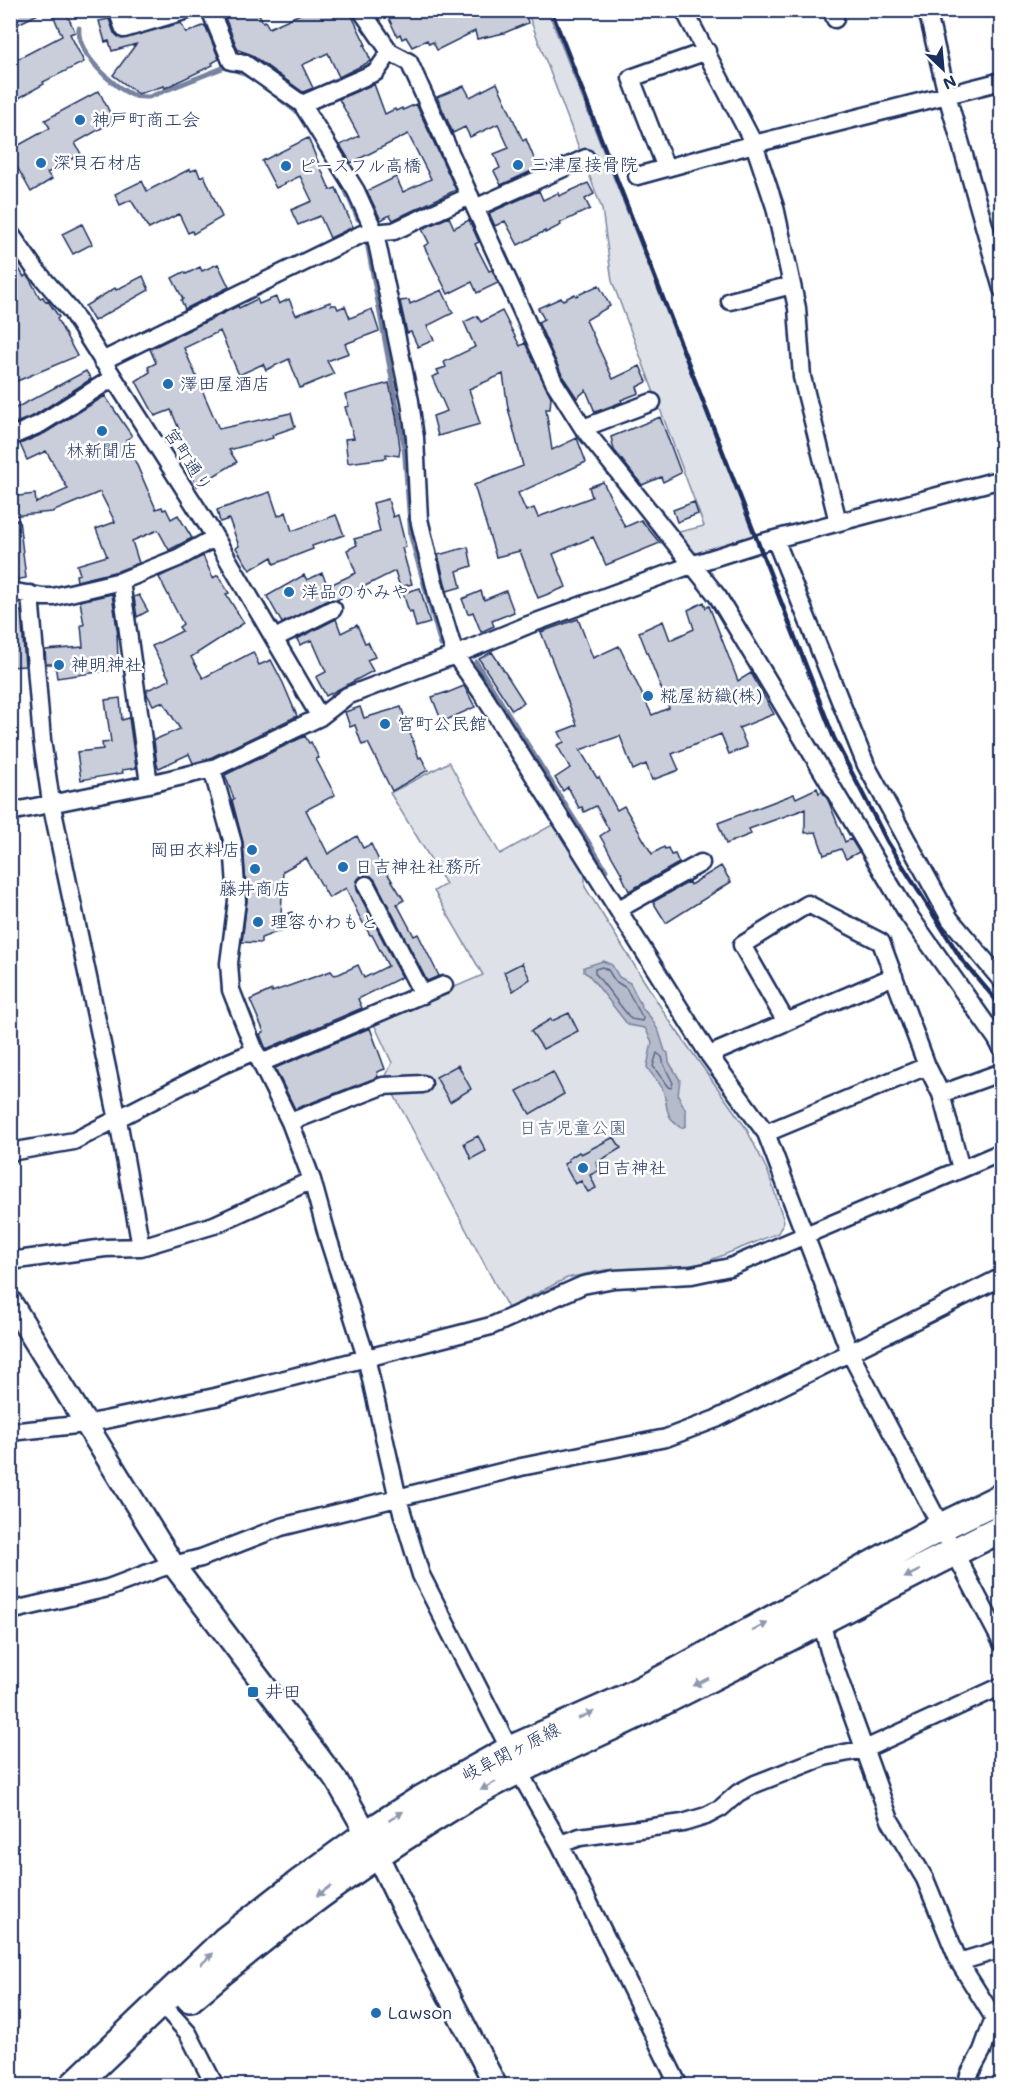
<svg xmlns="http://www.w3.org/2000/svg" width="1012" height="2096" font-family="Mali,'Klee One',sans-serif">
<rect width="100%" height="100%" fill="#fff"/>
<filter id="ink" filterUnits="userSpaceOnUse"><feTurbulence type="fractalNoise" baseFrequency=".0167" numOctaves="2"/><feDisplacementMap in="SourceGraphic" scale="12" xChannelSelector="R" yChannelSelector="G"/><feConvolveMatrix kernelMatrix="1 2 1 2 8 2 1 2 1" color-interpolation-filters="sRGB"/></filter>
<g filter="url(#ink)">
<path fill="#dee1e7" stroke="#7c88a2" stroke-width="1.5" d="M527,11H548L756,539L692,559L675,533L704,526L612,281L602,209Z
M449,762L500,854L554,824L585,869V887L667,1017L746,1128L768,1172L784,1221L778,1233L701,1264L666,1269L605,1270L567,1278L508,1308L385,1078L392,1063L373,1022L483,975L434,891L446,884L390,793Z"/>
<path fill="#b5bbca" stroke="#77839f" stroke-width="1.5" d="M603,961L612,965L619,977L630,983L643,1009L651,1018L659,1032L665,1051L668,1053L669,1062L680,1080L678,1095L686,1111V1126L681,1128C662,1115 669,1103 662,1088C658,1080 651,1075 647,1067L652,1042L645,1028L628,1025L589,975L584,972V967Z"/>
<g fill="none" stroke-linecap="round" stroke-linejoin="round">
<path stroke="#596789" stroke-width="1.5" d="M602,967L608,970L615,981L626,988L643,1018L642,1021L631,1019L595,973V969Z
M657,1053L662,1057L664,1065L673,1083L671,1088L668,1087L653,1066Z"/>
<path stroke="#77839f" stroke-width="5" d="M79,28C76,52 113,88 135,96C139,97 145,97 149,97L225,67C252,72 275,96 297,112L302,118
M342,182L358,219
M367,242L404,445L411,537L441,645
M476,662L606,870"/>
</g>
<path fill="#caceda" stroke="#1b2f5e" stroke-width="1.5" d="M10,10H46L10,28Z
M51,10H65L75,32L70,34L84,62L43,82L44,84L10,103V63L62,36Z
M222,10H257L263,22L265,21L269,28L309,10H349L366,45H364L371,61L339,77L328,53L302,65L313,88L303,92L250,54L238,50Z
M385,10H525L528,23L504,33L477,39L475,31L437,50L433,42L429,44L427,40L412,47L406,37L402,39L400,34L397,36Z
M109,19L114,33L122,39L181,23L186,33L205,25L219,59L212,63L213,65L165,88L164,86L138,94L113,75L136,44L112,51L109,41L105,42L99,21Z
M497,83L523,141L526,139L538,168L501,185L494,171L500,168L494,154L509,148L498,124L470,137L465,127L453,133L437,97L464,86L470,97Z
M374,84L385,114L395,109L396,111L402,108L403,110L416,104L456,190L393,220L390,215L381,220L367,191L396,177L403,192L431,179L408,134L351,163L340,145L359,136L339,99Z
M99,91L114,121L75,143L81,154L47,173L52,179L31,192L16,165L10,169V150L50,128L45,120Z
M308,138L330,190L336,188L353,227L330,238L320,216L298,225L291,210L312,201L300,176L276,188L262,161Z
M190,169L191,171L197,169L200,177L204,175L222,217L193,234L192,231L188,233L179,214L149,229L131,200L120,205L115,194L142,181L147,191Z
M588,183L594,194L585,199L590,209L560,223L561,225L545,233V231L518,245L505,221L495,226L489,213L539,191L543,200L558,193L559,196Z
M449,217L454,228L469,220L479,242L475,244L489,271L492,270L498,283L477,293L472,282L448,294L424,246L429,243L422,229Z
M82,224L92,244L73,254L62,234Z
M10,253L24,277L26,275L29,278L40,298L43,297L46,302L48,301L59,317L57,319L77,356L10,384Z
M218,264L229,287L185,309L181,300L183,299L172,278L184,272L186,274L200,267L202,271Z
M143,276L149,290L94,321L85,306L115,288L116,290Z
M599,285L610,306L586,320L613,379L640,366L647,382L637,387L639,393L621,400L622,402L595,412L586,390L577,398L563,377L538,322L544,319L538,308L561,298L563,300L575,294L576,296Z
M442,290L453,313L427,326L434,340L418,347L411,332L407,333L400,301L409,300L410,304Z
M276,297L279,304L289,299L296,315L330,302L331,305H336L338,309L345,306L350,318L372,309L379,331L345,344L349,353L327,361L334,374L300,388L289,359L266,370L263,364L239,375L220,331L184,348L219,429L291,413L295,427L272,435L273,438L229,450L237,462L197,486L188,469L197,463L183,439L171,410L155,416L136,381L150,372L148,367L156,363L150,349L238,306L239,308L257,299L259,304Z
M502,311L520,346L525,343L551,397L550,409H546L552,450L577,438L586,462L518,493L526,511L534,508L538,517L592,497L589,487L603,482L625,527L641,520L660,543L606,565L593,537L553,554L566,587L538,598L520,551L496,557L474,485L523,466L508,408L503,374L469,389L480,424L438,436L433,416L447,411L432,377L439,374L437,370L446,367L444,362L475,347L464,322L477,316L481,322Z
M86,371L91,379L35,415L16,423L10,411Z
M389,383L396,415L400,448L399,456L386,454V458L348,463L345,439L354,438L345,407L349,406L345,395Z
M105,396L132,436L126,440L156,509L162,507L163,510L166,509L171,519L178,515L192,538L169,550L158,530L132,541L139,563L118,571L77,581L76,575L80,574L77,565L107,556L96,529L115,522L100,492L52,512L10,516V497L35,494L36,503L68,489L46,451L27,460L20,444L45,433Z
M660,417L681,473L663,482L661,477L642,485L614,450L611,437Z
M270,492L278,516L286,512L292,531L336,515L344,535L312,546L313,549L274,564L272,557L250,570L236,548L239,546L229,519L220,522L217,510Z
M388,499L393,517L398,515L406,547L402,548L412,584L400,587L395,571L337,600H328L282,623L267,596L304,575L307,580L322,573L328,586L356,573L347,550L357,545L354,539L380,532L373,503Z
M694,502L698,514L677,522L673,510Z
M19,520L26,578L10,581V521Z
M468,547L472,566L457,571L461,587L447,591L438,555Z
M203,556L213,578L218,575L229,593L226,594L244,623L191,657L203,678L253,652L259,665L271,660L283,683L297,716L208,759L193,763L189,754L159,768L157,765L154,740L180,729L164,703L162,704L161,702L153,705L147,694V690L170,680L152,646L182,631L179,627L183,624L159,577Z
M420,588L430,623L416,627L412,611L409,612L403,593Z
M481,591L484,600L506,591L514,612L492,621L494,626L481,632L473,612L468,614L462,599Z
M112,594L118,636L117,634L118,659L111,660L112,670L57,678L55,664H46L45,650L83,647L81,625H84L80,601Z
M139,595L148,611L137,617L134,597Z
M704,602L706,608L709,606L738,681L751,673L774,714L739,728L747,747L729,754L721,734L672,754L679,770L652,780L646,764L633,770L620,736L580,750L597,778L599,777L617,810L624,806L652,854L664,847L665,849L668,848L671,855L675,854L679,863L629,891L622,876H623L600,836L609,830L596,806L584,812L582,807L579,808L568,787L563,791L555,778L570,768L557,745L564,742L559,732L577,725L541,632L578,619L593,658L619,646L652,715L669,708L639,632L663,621L670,640L694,629L688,610Z
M21,611L25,666L10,667V612Z
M336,619L341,633L357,625L365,643L368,642L375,657L367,660L373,671L326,696L316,677L326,672L312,640L300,645L297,639Z
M492,652L524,702L512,710L479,659Z
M464,686L475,707L442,722L432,697L447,692V693Z
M120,698L122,720L129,718L136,768L122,770L123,773L81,780L77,752L103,749L102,743L111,742L105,700Z
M360,707L364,718L401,707L419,758L421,757L428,770L392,791L368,743L362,745L355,725L350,727L345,712Z
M305,736L309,743L311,742L319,758L316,759L335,795L306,810L328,854L357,836L363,848L371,844L383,869L384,868L404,900L397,904L414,936L418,934L439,976L427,981L375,880L371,876L362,875L357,880V890L402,977L358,999L362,1008L266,1049L260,1034L264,1032L250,1000L272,990V992L331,971L334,975L339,974L358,965L364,978L388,966L372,935H370L359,916L346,888L329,898L306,858L283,871L281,917L292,912L296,925L261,938V943L242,942L247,900L243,842L232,800L234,799L225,775Z
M817,788L819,793L822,791L828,800L845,842L851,839L859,852L846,859L841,849L824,855L816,832L805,833V809L749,829L751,834L726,844L718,823L794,794L796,798Z
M721,866L731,882L666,923L653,902L689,882L690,885Z
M522,963L530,979L513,991L504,972Z
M569,1013L578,1031L543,1049L531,1031L551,1019L552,1021Z
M370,1028L385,1069L377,1072L378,1077L295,1109L275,1068Z
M458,1065L471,1089L450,1102L436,1077Z
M553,1072L564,1094L530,1114L517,1091Z
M478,1136L486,1151L471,1159L464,1143Z
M614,1137L621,1148L596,1163L600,1170L590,1175L596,1188L588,1192L581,1181L575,1184L564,1164L569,1161L568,1159L579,1152L581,1154Z"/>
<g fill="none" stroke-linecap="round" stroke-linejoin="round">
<g stroke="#1b2f5e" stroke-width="21">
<path id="minor" d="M117,10L124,29L188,10
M210,10L231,61L244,63L302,104
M361,10L390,52L409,62L554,382L583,428L718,597L908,914L996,1038L1002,1049
M684,10L754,144L775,207L797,308L802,377L838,522
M832,10L835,19
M927,10L947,95L1002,289
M390,52L376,72L302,104L356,191L375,233L410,401L415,438L419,519L437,595L455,655L484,696L709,1055L766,1133L850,1353L1002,1643
M666,168L631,78L707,51
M637,176L754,144L1002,81
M475,208L586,158
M10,233L35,269L71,311L210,529L320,717
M730,301L792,285
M102,361L362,234L394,231L470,196
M583,428L652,402
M10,437L40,424L113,378
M775,539L866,765L950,919L1002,981
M121,581L149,784
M10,591L43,597H53L121,581L178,558L214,538
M30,594L42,740L51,802L118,1120L141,1247
M275,638L333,609
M212,769L233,843L237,901L229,963L231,990L255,1051L290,1122L312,1180L328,1238L366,1357L398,1499L421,1575L510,1750
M10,812L149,784L212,769L320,717L347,696L455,655L528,625L694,564L760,543L1002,479
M366,885L423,995
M619,909L701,863
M786,1022L742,945L808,904L881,942L927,1066L941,1094L961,1169
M709,1055L894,976
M261,1063L444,985
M941,1094L1002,1072
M290,1122L383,1086L423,1084
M766,1133L927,1066
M10,1152L74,1141L222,1065L255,1051
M10,1261L105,1248L141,1247L214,1225L312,1180
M10,1432L86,1424L215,1397L491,1326L583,1285L614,1279L692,1275L730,1267L1002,1152
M10,1611L108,1588L161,1568L201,1558L281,1527L521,1467L666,1438L716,1419L1002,1277
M821,1621L829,1651L890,1820L925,1879L959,1962L994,2018L1002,2022
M518,1770L560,1844L679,2086
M560,1844L580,1837L683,1823L706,1816L721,1808L738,1793L755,1784L824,1757L865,1749L1002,1686
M959,1962L1002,1949
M160,2002L188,2033L215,2086
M966,2086L969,2075L982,2051L994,2018"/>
</g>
<g stroke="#1b2f5e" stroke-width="26">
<path id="tertiary" d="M10,1301L174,1566L337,1781L367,1834L402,1906L496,2086"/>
</g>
<g stroke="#1b2f5e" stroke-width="32">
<path id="primary" d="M190,1998C274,1926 363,1860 457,1803C514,1769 575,1744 635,1715C758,1654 879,1590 1002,1528
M73,2086L225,1941L300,1883L367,1834L417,1802L510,1750L626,1698L675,1673L941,1527L1002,1497"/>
</g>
<use href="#minor" stroke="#fff" stroke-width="16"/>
<use href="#tertiary" stroke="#fff" stroke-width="21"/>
<use href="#primary" stroke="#fff" stroke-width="27"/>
<path stroke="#1b2f5e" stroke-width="4.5" d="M551,10L834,738L887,841L962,960L1002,1007"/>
</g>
<defs><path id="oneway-solid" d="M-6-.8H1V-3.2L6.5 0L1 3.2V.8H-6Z" transform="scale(1.5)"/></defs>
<g fill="#8d97ae">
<use href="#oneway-solid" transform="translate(912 1574) rotate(153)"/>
<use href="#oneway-solid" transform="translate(760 1627) rotate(-28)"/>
<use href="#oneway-solid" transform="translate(701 1682) rotate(153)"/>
<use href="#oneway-solid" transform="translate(586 1715) rotate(-24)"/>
<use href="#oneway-solid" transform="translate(488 1786) rotate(151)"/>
<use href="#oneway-solid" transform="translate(396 1816) rotate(-33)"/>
<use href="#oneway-solid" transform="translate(324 1891) rotate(144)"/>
<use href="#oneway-solid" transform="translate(207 1959) rotate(-43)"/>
</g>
</g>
<g fill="#1f6fb2" stroke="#fff" stroke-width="2">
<circle cx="80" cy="120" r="6"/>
<circle cx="41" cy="163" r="6"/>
<circle cx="518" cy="165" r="6"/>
<circle cx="286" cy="166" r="6"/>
<circle cx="168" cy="384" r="6"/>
<circle cx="102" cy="431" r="6"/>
<circle cx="289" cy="592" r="6"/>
<circle cx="59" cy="665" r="6"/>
<circle cx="648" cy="696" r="6"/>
<circle cx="385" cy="724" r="6"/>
<circle cx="252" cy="850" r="6"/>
<circle cx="343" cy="867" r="6"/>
<circle cx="255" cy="869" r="6"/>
<circle cx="258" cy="922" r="6"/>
<circle cx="583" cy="1168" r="6"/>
<rect x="247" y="1686" width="12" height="12" rx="3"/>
<circle cx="376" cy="2013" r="6"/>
</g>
<g text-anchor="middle" stroke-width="5" stroke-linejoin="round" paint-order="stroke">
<g font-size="18" fill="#1b2f5e" stroke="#fff" text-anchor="start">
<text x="92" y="126">神戸町商工会</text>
<text x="53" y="169">深貝石材店</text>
<text x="530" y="171">三津屋接骨院</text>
<text x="298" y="172">ピースフル高橋</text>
<text x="180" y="390">澤田屋酒店</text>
<text x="102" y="457" text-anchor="middle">林新聞店</text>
<text x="301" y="598">洋品のかみや</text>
<text x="71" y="671">神明神社</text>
<text x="660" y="702">糀屋紡織(株)</text>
<text x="397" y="730">宮町公民館</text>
<text x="240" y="856" text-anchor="end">岡田衣料店</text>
<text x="355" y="873">日吉神社社務所</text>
<text x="255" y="895" text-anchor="middle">藤井商店</text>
<text x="270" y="928">理容かわもと</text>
<text x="595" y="1174">日吉神社</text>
<text x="265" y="1698">井田</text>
<text x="388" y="2019">Lawson</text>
</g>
<g font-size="18" fill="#1b2f5e" stroke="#fff">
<text transform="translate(188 460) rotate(57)" y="6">宮町通り</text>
<text transform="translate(511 1752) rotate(-27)" y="6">岐阜関ヶ原線</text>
</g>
<g font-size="18" fill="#4c5c80" stroke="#fff">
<text x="573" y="1134">日吉児童公園</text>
</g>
</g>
<rect width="1012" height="2096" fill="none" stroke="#fff" stroke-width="36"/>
<rect x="18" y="18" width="976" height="2060" fill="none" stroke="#1b2f5e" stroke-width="2" filter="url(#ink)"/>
<g transform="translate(943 69) rotate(154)" stroke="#ffffff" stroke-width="4.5" paint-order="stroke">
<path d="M0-4.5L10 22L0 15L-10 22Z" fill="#1b2f5e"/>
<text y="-9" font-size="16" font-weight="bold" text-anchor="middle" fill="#1b2f5e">N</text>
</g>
</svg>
